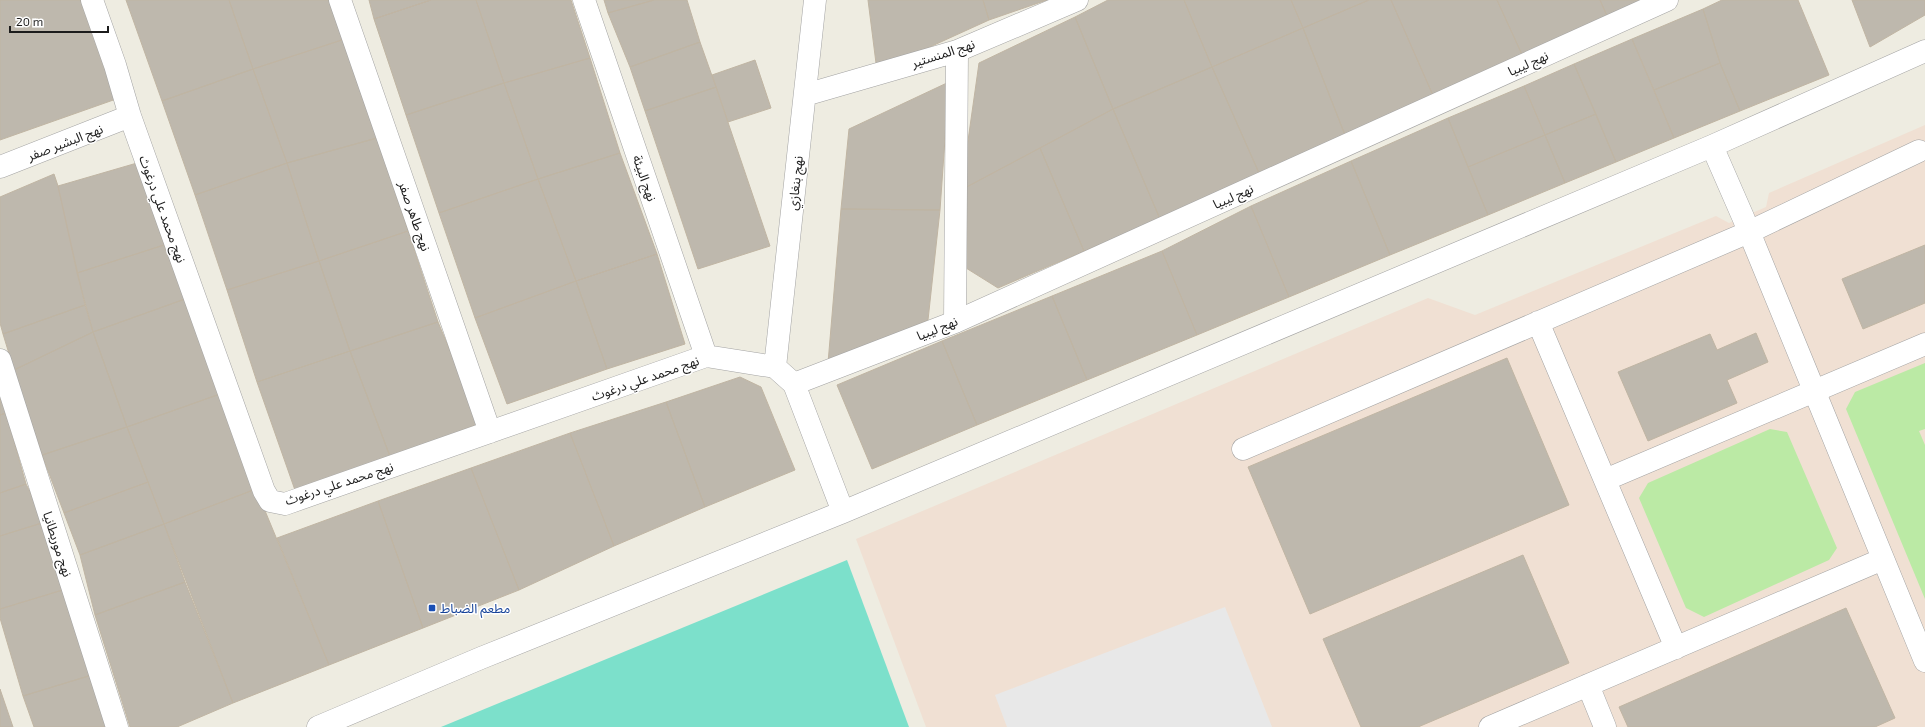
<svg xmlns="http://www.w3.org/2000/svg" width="1925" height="727" font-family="'Exo 2','Noto Sans Arabic',sans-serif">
<rect width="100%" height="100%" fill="#eeece1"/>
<path fill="#f0e0d3" d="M1925,125V727H926L856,539L1428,298L1475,315L1716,216L1729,223L1766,207L1769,193Z"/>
<path fill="#bbeaa5" d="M1925,363V429L1919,431L1925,445V599L1846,409L1855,392Z
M1770,429L1787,432L1837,548L1829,560L1704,617L1686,608L1639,498L1648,483Z"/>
<path fill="#7ce0cb" d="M847,560L909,727H441Z"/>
<path fill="#e8e8e8" d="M1225,607L1272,727H1007L995,695Z"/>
<path fill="#beb8ad" stroke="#c0b5a3" d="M0,0H84L119,98L0,140Z
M126,0H229L253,69L162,101Z
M229,0H331L345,39L253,69Z
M369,0H431L374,19Z
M431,0H476L504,83L406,115L374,19Z
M476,0H571L590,58L504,83Z
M604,0H654L608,13Z
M654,0H687L700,42L630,67L608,13Z
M868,0H983L989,20L877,71Z
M983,0H1047L989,20Z
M1108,0H1184L1212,67L1113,109L1075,17Z
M1184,0H1291L1303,28L1212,67Z
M1291,0H1369L1303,28Z
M1369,0H1391L1435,100L1345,135L1303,28Z
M1391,0H1497L1524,59L1435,100Z
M1497,0H1600L1607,16L1524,59Z
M1600,0H1645L1607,16Z
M1722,0H1798L1829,75L1740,111L1720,63L1703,9Z
M1852,0H1925V15L1870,47Z
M1703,9L1720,63L1654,90L1632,39Z
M1075,17L1113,109L961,190L979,63Z
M1303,28L1345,135L1259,173L1212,67Z
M345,39L377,138L287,163L253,69Z
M1632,39L1674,138L1616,162L1574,64Z
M700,42L716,87L645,111L630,67Z
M590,58L620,153L538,179L504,83Z
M755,60L771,108L728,122L712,75Z
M1720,63L1740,111L1674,138L1654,90Z
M1574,64L1596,114L1545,135L1524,86Z
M1212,67L1259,173L1160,219L1113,109Z
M253,69L287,163L195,195L162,101Z
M949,82L940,210L841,209L849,129Z
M504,83L538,179L439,213L406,115Z
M1524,86L1545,135L1468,167L1448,118Z
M716,87L770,246L698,269L645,111Z
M1113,109L1160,219L1084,251L1040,148Z
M1596,114L1616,162L1565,183L1545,135Z
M1448,118L1488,215L1390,255L1351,161Z
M1545,135L1565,183L1488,215L1468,167Z
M377,138L408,231L319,261L287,163Z
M1040,148L1084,251L998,288L958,263L961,190Z
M620,153L657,254L576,281L538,179Z
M1351,161L1390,255L1289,297L1251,206Z
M137,163L164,245L77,273L58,186Z
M287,163L319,261L227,290L195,195Z
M54,174L58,186L85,305L3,334L0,323V197Z
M538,179L576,281L475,318L439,213Z
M1251,206L1289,297L1197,335L1162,251Z
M841,209L940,210L928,320L828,363Z
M408,231L438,322L350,351L319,261Z
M164,245L185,299L93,332L77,273Z
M1925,245V303L1863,329L1842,279Z
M1162,251L1197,335L1087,380L1052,296Z
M657,254L685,344L607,369L576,281Z
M319,261L350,351L257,382L227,290Z
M576,281L607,369L507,404L475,318Z
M1052,296L1087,380L977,425L942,341Z
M185,299L220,394L127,427L93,332Z
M85,305L93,332L14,370L3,334Z
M438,322L480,423L391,459L350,351Z
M93,332L127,427L42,455L14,370Z
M1756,333L1768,362L1727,380L1737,403L1648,441L1618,372L1710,334L1717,350Z
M942,341L977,425L872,469L837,385Z
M350,351L391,459L296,493L257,382Z
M1507,358L1569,505L1310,614L1248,467Z
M740,377L761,387L795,470L705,507L666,402Z
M220,394L256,489L164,524L127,427Z
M0,395L6,413L0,415Z
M666,402L705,507L614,546L570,433Z
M6,413L26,484L0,493V415Z
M127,427L148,482L64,513L42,455Z
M570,433L614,546L519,590L471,468Z
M471,468L519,590L423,628L378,501Z
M148,482L164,524L80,555L64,513Z
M26,484L45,522L0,536V493Z
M256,489L329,665L233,703L164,524Z
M378,501L423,628L329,665L277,538Z
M45,522L66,589L0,609V536Z
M164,524L185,582L95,615L80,555Z
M1523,555L1569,663L1418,727H1361L1323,639Z
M185,582L233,703L177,727H130L95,615Z
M66,589L95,674L23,696L0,618V609Z
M1846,608L1895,718L1875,727H1628L1619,707Z
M95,674L110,727H34L23,696Z
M0,689L13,727H0Z"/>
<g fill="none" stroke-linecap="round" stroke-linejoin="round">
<g stroke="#a3a3a3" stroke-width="23">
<path id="minor" d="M92,0L115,65L130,116L264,491L270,501L285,504L706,356L775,367L794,384L843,512
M340,0L490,432
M584,0L706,356
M805,95L957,51L1077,0
M1712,146L1743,217L1925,661
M0,167L130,116
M955,322L957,51
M1538,322L1676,648
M0,360L117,727
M775,367L815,0
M794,384L955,322L1667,0
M1243,449L1749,232L1919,151
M1605,480L1925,344
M1588,685L1605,727
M318,727L481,658L843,512L1712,146L1925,51
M1490,727L1883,559"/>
</g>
<use href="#minor" stroke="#fff" stroke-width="22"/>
</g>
<rect fill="#1a4fb4" stroke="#fff" stroke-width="1.5" x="428" y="604" width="8" height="8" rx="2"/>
<g text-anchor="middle" stroke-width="3" stroke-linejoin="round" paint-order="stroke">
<g font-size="13" fill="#1c1c1c" stroke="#fff">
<text transform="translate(943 53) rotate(-18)" y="5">نهج المنستير</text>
<text transform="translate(1528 63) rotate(-24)" y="5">نهج ليبيا</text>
<text transform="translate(65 142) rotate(-21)" y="5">نهج البشير صفر</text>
<text transform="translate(645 178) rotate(71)" y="5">نهج البيئة</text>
<text transform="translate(795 183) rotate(-84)" y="5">نهج بنغازي</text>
<text transform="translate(1233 196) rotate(-24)" y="5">نهج ليبيا</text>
<text transform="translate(163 209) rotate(70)" y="5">نهج محمد علي درغوث</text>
<text transform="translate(415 216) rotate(71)" y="5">نهج طاهر صفر</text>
<text transform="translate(937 328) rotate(-22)" y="5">نهج ليبيا</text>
<text transform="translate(645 378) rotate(-19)" y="5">نهج محمد علي درغوث</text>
<text transform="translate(339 483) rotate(-18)" y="5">نهج محمد علي درغوث</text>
<text transform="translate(58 544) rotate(72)" y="5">نهج موريطانيا</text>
</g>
<g font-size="13" fill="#164399" stroke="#fff" text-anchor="start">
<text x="440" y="613">مطعم الضباط</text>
</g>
</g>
<path d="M10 26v6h98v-6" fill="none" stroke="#1c1c1c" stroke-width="2"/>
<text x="16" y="26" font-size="12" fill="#1c1c1c" stroke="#ffffff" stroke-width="3" paint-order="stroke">20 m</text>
</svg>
